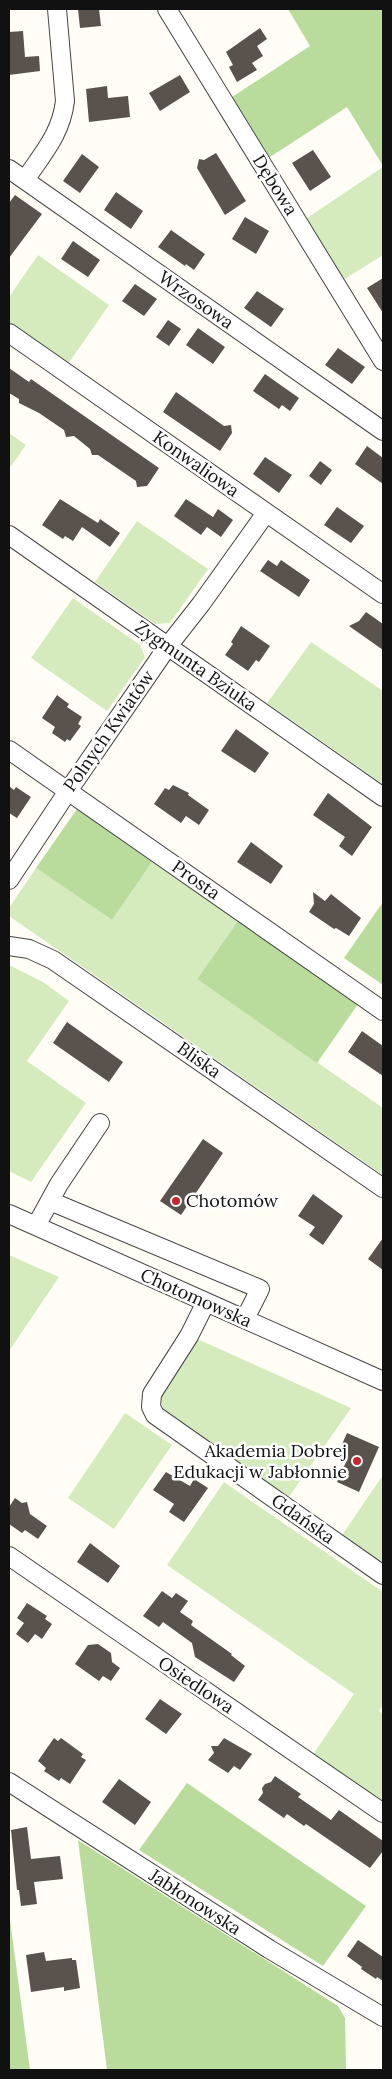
<svg xmlns="http://www.w3.org/2000/svg" width="392" height="2079" font-family="Lora,serif">
<rect width="100%" height="100%" fill="#fffdf5"/>
<path fill="#d5ebbd" d="M383,167V255L343,280L304,220Z
M38,255L109,305L68,364L9,323V297Z
M9,433L26,445L9,469Z
M137,521L208,569L170,623L155,624L95,582Z
M73,598L140,645L145,657L107,711L31,658Z
M311,642L383,691V784L267,703Z
M152,862L238,921L197,979L383,1108V1175L9,916V908L36,868L112,920Z
M9,965L43,982L69,1001L27,1061L86,1103L31,1182L9,1171Z
M9,1255L59,1277L9,1351Z
M195,1338L351,1408L288,1498L163,1408L160,1395Z
M125,1413L172,1445L114,1529L68,1498Z
M383,1475V1564L342,1535Z
M224,1482L383,1592V1705L379,1711L383,1714V1799L379,1804L312,1756L354,1694L167,1565Z"/>
<path fill="#b9dc9c" d="M288,9H383V166L347,107L267,159L229,99L310,46Z
M77,809L152,862L112,920L36,868Z
M383,902V985L344,958Z
M238,921L358,1004L317,1063L197,979Z
M187,1783L366,1906L323,1966L139,1850Z
M78,1840L338,2006L345,2018L346,2070H107Z
M9,1912L30,2070H9Z"/>
<path fill="#5a524d" d="M78,9H99L101,26L80,28Z
M260,28L267,39L257,46L263,56L252,63L257,70L237,82L229,67L233,65L226,52Z
M23,31L25,57L39,56L40,71L9,75V32Z
M180,75L190,92L160,111L149,93Z
M107,86L108,98L128,96L130,117L89,122L86,89Z
M313,150L331,177L310,191L292,163Z
M216,153L246,201L225,215L197,168L199,159L204,160Z
M82,154L99,167L80,193L63,181Z
M116,192L143,211L131,229L104,210Z
M15,195L42,214L9,258V203Z
M245,217L269,231L256,254L232,239Z
M171,230L205,254L194,270L186,264L185,266L158,247Z
M73,241L100,260L88,277L61,259Z
M383,278V313L367,288Z
M135,284L157,299L144,316L122,301Z
M257,291L284,309L271,327L244,308Z
M168,320L181,329L169,346L156,337Z
M198,328L225,347L213,364L186,345Z
M338,348L365,367L352,384L325,365Z
M9,368L29,382L31,379L159,468L147,486L137,487L136,481L98,455H92L90,449L74,436L66,437L64,430L39,413L19,403V399L9,393Z
M265,374L299,398L290,411L282,405L279,409L253,391Z
M176,392L224,426L231,425L232,433L220,451L163,412Z
M367,446L383,458V484L355,464Z
M265,457L292,475L279,493L253,474Z
M320,461L332,470L321,485L309,476Z
M60,499L98,523L100,519L120,533L110,547L82,527L73,541L65,536L63,539L42,525Z
M186,499L213,517L218,509L233,520L221,537L207,527L201,535L174,516Z
M337,507L364,526L351,543L324,525Z
M268,560L277,566L281,560L310,580L299,597L260,571Z
M366,612L383,624V650L349,626L359,621Z
M241,626L270,646L259,662L256,660L248,671L225,655L233,644L231,642Z
M57,695L69,704L67,707L82,717L78,724L81,726L70,741L67,739L65,742L52,733L55,727L42,718Z
M236,729L269,753L255,773L221,751Z
M173,785L189,793L188,795L209,810L199,825L186,816L181,823L154,804L165,788L169,790Z
M9,786L14,790L16,787L31,797L17,818L9,813Z
M328,793L372,827L352,856L339,846L345,837L313,815Z
M251,842L283,866L271,884L237,862Z
M313,892L325,901L331,894L361,918L349,936L336,928L334,929L309,912L314,904Z
M67,1022L123,1062L109,1082L53,1043Z
M362,1031L383,1046V1076L348,1052Z
M203,1139L223,1153L181,1215L160,1201Z
M313,1194L343,1216L323,1245L309,1235L315,1227L298,1216Z
M383,1238V1270L368,1259Z
M347,1433L379,1447L359,1492L337,1482L346,1462L336,1458Z
M166,1472L190,1486L194,1479L208,1488L184,1522L169,1512L174,1504L153,1490Z
M15,1498L22,1503L27,1502L30,1514L47,1526L38,1539L25,1530L22,1533L9,1524V1507Z
M90,1543L120,1566L108,1583L77,1562Z
M162,1591L172,1598L176,1593L188,1601L180,1612L193,1621L191,1625L232,1654L231,1655L245,1666L234,1682L195,1657L192,1643L163,1622L159,1627L143,1616Z
M27,1603L47,1616L45,1619L52,1624L42,1639L35,1634L28,1643L16,1634L24,1623L17,1618Z
M98,1644L111,1653L112,1662L120,1668L111,1681L103,1676L99,1681L75,1664L88,1645Z
M160,1699L182,1714L166,1734L145,1719Z
M54,1738L58,1741L61,1738L83,1754L81,1757L86,1760L70,1784L61,1778L59,1781L44,1771L46,1768L38,1761Z
M224,1738L252,1754L240,1770L234,1766L228,1773L208,1760L214,1753L211,1746H218Z
M275,1776L301,1794L298,1797L331,1820L339,1810L383,1841V1851L370,1868L306,1824L304,1826L287,1814L284,1818L258,1800L263,1793L262,1788L265,1784L271,1782Z
M119,1779L151,1802L135,1825L102,1802Z
M27,1827L31,1859L60,1856L63,1879L34,1882L37,1904L21,1906L19,1890H17L11,1830Z
M358,1940L383,1957V1981L377,1977L376,1979L361,1969L362,1967L347,1956Z
M44,1952L46,1961L72,1958V1960H76L80,1988L64,1991V1987L31,1992L26,1955Z"/>
<g fill="none" stroke-linecap="round" stroke-linejoin="round">
<g stroke="#444" stroke-width="20">
<path id="minor" d="M167,9L383,361
M9,169L383,431
M25,180C43,153 61,134 65,101L57,9
M9,333L383,594
M9,535L383,797
M9,750L383,1011
M9,880L68,791L168,646L201,604L266,513
M9,946L29,949L53,960L383,1188
M50,1201L260,1289L245,1319
M9,1214L383,1381
M36,1226L59,1184L100,1123
M206,1302L189,1336L152,1394L151,1407L155,1415L383,1575
M9,1556L383,1813
M9,1782L269,1949L383,2017"/>
</g>
<use href="#minor" stroke="#fff" stroke-width="18"/>
</g>
<g fill="#c4262e" stroke="#fff" stroke-width="2">
<circle cx="176" cy="1201" r="5"/>
<circle cx="357" cy="1461" r="5"/>
</g>
<g text-anchor="middle" stroke-width="5" stroke-linejoin="round" paint-order="stroke">
<g font-size="18" fill="#111" stroke="#fff">
<text transform="translate(275 185) rotate(58)" y="6">Dębowa</text>
<text transform="translate(196 300) rotate(35)" y="6">Wrzosowa</text>
<text transform="translate(196 464) rotate(35)" y="6">Konwaliowa</text>
<text transform="translate(196 666) rotate(35)" y="6">Zygmunta Bziuka</text>
<text transform="translate(109 731) rotate(-55)" y="6">Polnych Kwiatów</text>
<text transform="translate(196 880) rotate(35)" y="6">Prosta</text>
<text transform="translate(199 1060) rotate(35)" y="6">Bliska</text>
<text transform="translate(196 1298) rotate(24)" y="6">Chotomowska</text>
<text transform="translate(303 1519) rotate(35)" y="6">Gdańska</text>
<text transform="translate(196 1685) rotate(34)" y="6">Osiedlowa</text>
<text transform="translate(195 1902) rotate(33)" y="6">Jabłonowska</text>
</g>
<g font-size="18" fill="#111" stroke="#fff" text-anchor="start">
<text x="186" y="1207">Chotomów</text>
<text x="347" y="1457" text-anchor="end">Akademia Dobrej<tspan x="347" dy="21">Edukacji w Jabłonnie</tspan></text>
</g>
</g>
<rect width="392" height="2079" fill="none" stroke="#111111" stroke-width="20"/>
</svg>
